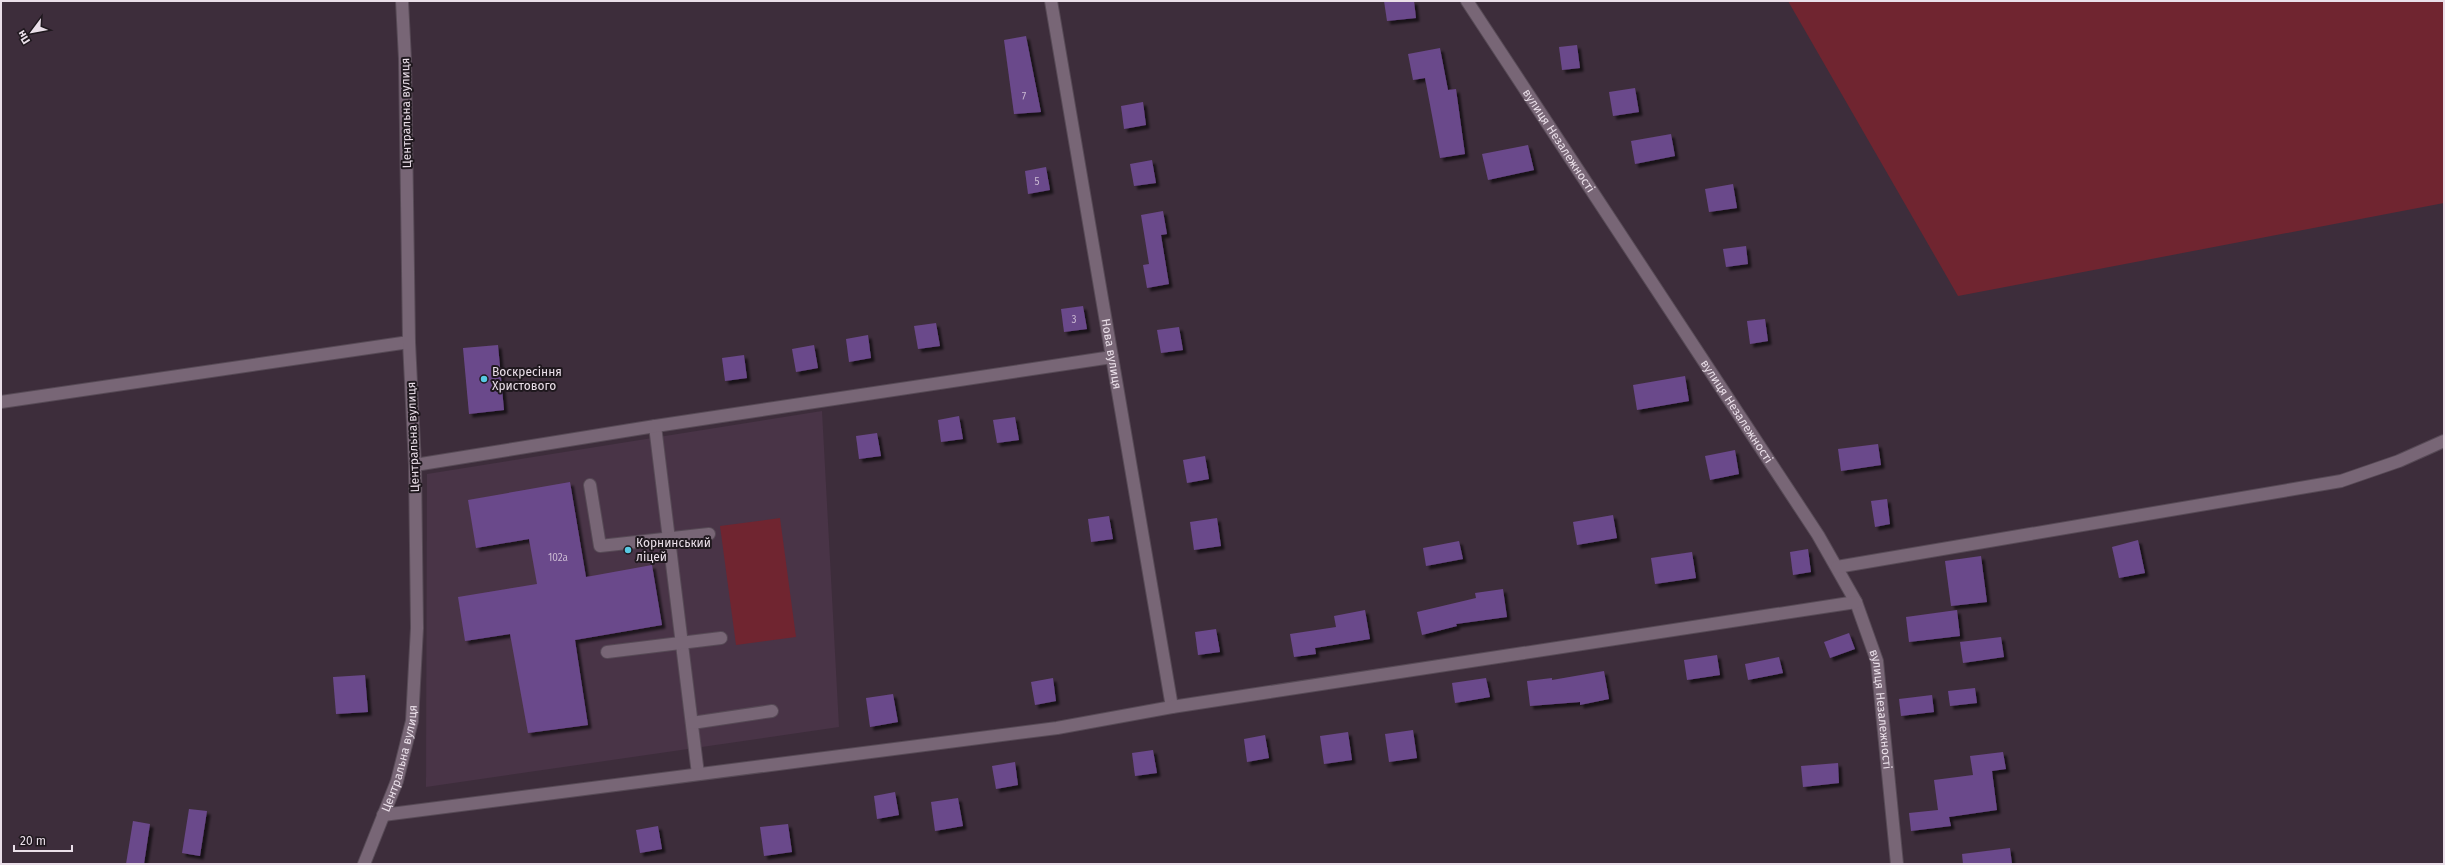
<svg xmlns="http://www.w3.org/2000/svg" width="2445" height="865" font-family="'Fira Sans',sans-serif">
<defs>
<filter id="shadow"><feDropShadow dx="3.5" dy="3.5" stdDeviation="1" flood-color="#0009"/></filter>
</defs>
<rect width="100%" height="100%" fill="#3d2d3b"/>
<polygon fill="#493447" points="822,411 839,727 426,787 427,474"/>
<g fill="#702530">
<polygon points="1788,1 2444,1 2444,203 1958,296"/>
<polygon points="780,518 796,637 736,645 720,526"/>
</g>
<g fill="#6b488b" filter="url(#shadow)">
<polygon points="1384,1 1414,1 1416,18 1387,21"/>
<polygon points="1026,36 1041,112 1014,114 1004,40"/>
<polygon points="1577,45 1580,68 1562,70 1559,47"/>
<polygon points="1440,48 1448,90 1456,89 1465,154 1440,158 1425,78 1413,80 1408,54"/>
<polygon points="1635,88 1639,112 1613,116 1609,92"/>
<polygon points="1143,102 1146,125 1124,129 1121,106"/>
<polygon points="1671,134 1675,156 1635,164 1631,141"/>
<polygon points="1528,145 1534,170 1488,180 1482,154"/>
<polygon points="1152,160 1156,183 1134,186 1130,164"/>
<polygon points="1046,167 1050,190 1028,194 1025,171"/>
<polygon points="1733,184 1737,208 1709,212 1705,189"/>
<polygon points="1163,211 1167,234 1161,235 1169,284 1147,288 1143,265 1149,264 1141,215"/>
<polygon points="1746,246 1748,264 1726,267 1723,249"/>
<polygon points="1083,306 1087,329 1064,332 1061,309"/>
<polygon points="1765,319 1768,341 1750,344 1747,321"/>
<polygon points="936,323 940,346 918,349 914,326"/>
<polygon points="1179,327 1183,350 1161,353 1157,330"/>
<polygon points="868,335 871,358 849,362 846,339"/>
<polygon points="498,345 504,410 469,414 463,348"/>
<polygon points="814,345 818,368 796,372 792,349"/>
<polygon points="744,355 747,378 725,381 722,358"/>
<polygon points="1685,376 1689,401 1637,410 1633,385"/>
<polygon points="959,416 963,439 941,442 938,420"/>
<polygon points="1015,417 1019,440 997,443 993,420"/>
<polygon points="877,433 881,456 859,459 856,436"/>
<polygon points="1878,444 1881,465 1841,471 1838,449"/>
<polygon points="1735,450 1739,474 1710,480 1705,456"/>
<polygon points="1205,456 1209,479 1187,483 1183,460"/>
<polygon points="570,482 586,577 652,565 662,625 575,640 588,725 528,733 510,634 465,641 458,597 537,584 529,539 476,548 468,500"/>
<polygon points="1887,499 1890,524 1875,527 1871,501"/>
<polygon points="1613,515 1617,538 1577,545 1573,522"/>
<polygon points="1109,516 1113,539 1091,542 1088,519"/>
<polygon points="1217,518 1221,546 1194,550 1190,522"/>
<polygon points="2138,540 2145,573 2119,578 2112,547"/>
<polygon points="1459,541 1463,559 1426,566 1423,548"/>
<polygon points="1808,549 1811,572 1793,575 1790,552"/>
<polygon points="1692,552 1696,578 1655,584 1651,558"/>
<polygon points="1981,556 1987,602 1951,606 1945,561"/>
<polygon points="1503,589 1507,617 1456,624 1457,626 1422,635 1417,612 1476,598 1475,593"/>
<polygon points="1365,610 1370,639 1315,648 1316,654 1294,657 1290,634 1336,627 1334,616"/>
<polygon points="1957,610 1960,636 1909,642 1906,617"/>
<polygon points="1216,629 1220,652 1198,655 1195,632"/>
<polygon points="1849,633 1855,649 1830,658 1824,642"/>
<polygon points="2001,637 2004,657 1963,663 1960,642"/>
<polygon points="1717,655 1720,675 1687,680 1684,660"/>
<polygon points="1779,657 1783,673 1748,680 1745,664"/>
<polygon points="1604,671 1609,699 1580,705 1580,702 1530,706 1527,681 1552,678 1552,680"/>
<polygon points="365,675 368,712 336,714 333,677"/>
<polygon points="1053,678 1056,701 1035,705 1031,682"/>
<polygon points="1486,678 1490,697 1455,703 1452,683"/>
<polygon points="1975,688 1977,703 1950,706 1948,691"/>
<polygon points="893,694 898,722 870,727 866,698"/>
<polygon points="1932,695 1934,712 1901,716 1899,699"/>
<polygon points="1413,730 1417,758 1389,762 1385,734"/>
<polygon points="1348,732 1352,760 1324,764 1320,736"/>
<polygon points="1265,735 1269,758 1247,762 1244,739"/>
<polygon points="1153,750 1157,773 1135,776 1132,753"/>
<polygon points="2003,752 2006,769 1992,771 1997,810 1949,817 1951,826 1911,831 1909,813 1938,810 1934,780 1973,775 1970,756"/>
<polygon points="1015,762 1018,785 996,789 992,766"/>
<polygon points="1838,763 1839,783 1803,787 1801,766"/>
<polygon points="895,792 899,815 877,819 874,796"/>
<polygon points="958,798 963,826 935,831 931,802"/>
<polygon points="189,809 207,811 200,856 182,853"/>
<polygon points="133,821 150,824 144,864 126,864"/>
<polygon points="788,824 792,852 764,856 760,827"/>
<polygon points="658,826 662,849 640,853 636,830"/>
<polygon points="2010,848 2012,864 1963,864 1962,854"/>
</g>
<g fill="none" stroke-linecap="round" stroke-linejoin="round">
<g stroke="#574a56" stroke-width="14">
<g id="minor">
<path id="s1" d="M1051,1l121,706"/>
<path id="s2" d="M1467,1l351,534 38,67 21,59 20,203"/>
<polyline points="1,402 409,342"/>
<polyline points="655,426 698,774"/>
<polyline points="415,465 649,427 1112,357"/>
<polyline points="590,485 600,546 709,534"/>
<polyline points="1837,567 2341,481 2399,461 2444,441"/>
<polyline points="607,652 721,638"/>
<polyline points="692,723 772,711"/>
<polyline points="383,815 1057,728 1172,707 1856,602"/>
<path id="s3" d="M364,864l33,-83 15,-60 5,-93 -2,-163 -6,-123 -4,-283 -3,-58"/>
</g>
</g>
<use href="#minor" stroke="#786676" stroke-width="12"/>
</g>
<g fill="#57c9e3" stroke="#1f181e" stroke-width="1.5">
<circle cx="484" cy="379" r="4"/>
<circle cx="628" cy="550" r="4"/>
</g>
<g text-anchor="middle" stroke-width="4" stroke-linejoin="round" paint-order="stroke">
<g font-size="10" fill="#cab9d2">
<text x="1024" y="100">7</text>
<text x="1037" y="185">5</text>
<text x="1074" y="323">3</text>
<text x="558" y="561">102а</text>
</g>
<g font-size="12" fill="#eadfe9" stroke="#1f181e">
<text transform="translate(406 113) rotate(-91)" y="4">Центральна вулиця</text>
<text dy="4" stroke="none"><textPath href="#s2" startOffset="167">вулиця Незалежності</textPath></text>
<text dy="4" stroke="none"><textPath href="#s1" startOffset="358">Нова вулиця</textPath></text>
<text dy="4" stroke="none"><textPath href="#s2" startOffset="491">вулиця Незалежності</textPath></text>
<text transform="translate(413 437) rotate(-92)" y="4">Центральна вулиця</text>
<text dy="4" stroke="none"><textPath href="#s2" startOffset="827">вулиця Незалежності</textPath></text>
<text dy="4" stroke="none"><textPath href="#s3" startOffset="112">Центральна вулиця</textPath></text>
</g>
<g font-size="12" fill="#eadfe9" stroke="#1f181e" text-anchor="start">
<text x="492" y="376">Воскресіння<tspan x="492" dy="14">Христового</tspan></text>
<text x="636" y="547">Корнинський<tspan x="636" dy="14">ліцей</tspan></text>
</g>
</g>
<rect width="2445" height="865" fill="none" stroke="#eadfe9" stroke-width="4"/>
<g transform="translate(32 32) rotate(238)" stroke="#1f181e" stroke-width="3" paint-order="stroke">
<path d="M0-3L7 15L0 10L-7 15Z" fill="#eadfe9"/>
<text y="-6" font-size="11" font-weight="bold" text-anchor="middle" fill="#eadfe9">Пн</text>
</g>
<path d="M14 845v6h58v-6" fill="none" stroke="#eadfe9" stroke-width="2"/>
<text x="20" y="845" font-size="12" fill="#eadfe9" stroke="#1f181e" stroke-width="3" paint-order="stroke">20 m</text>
</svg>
